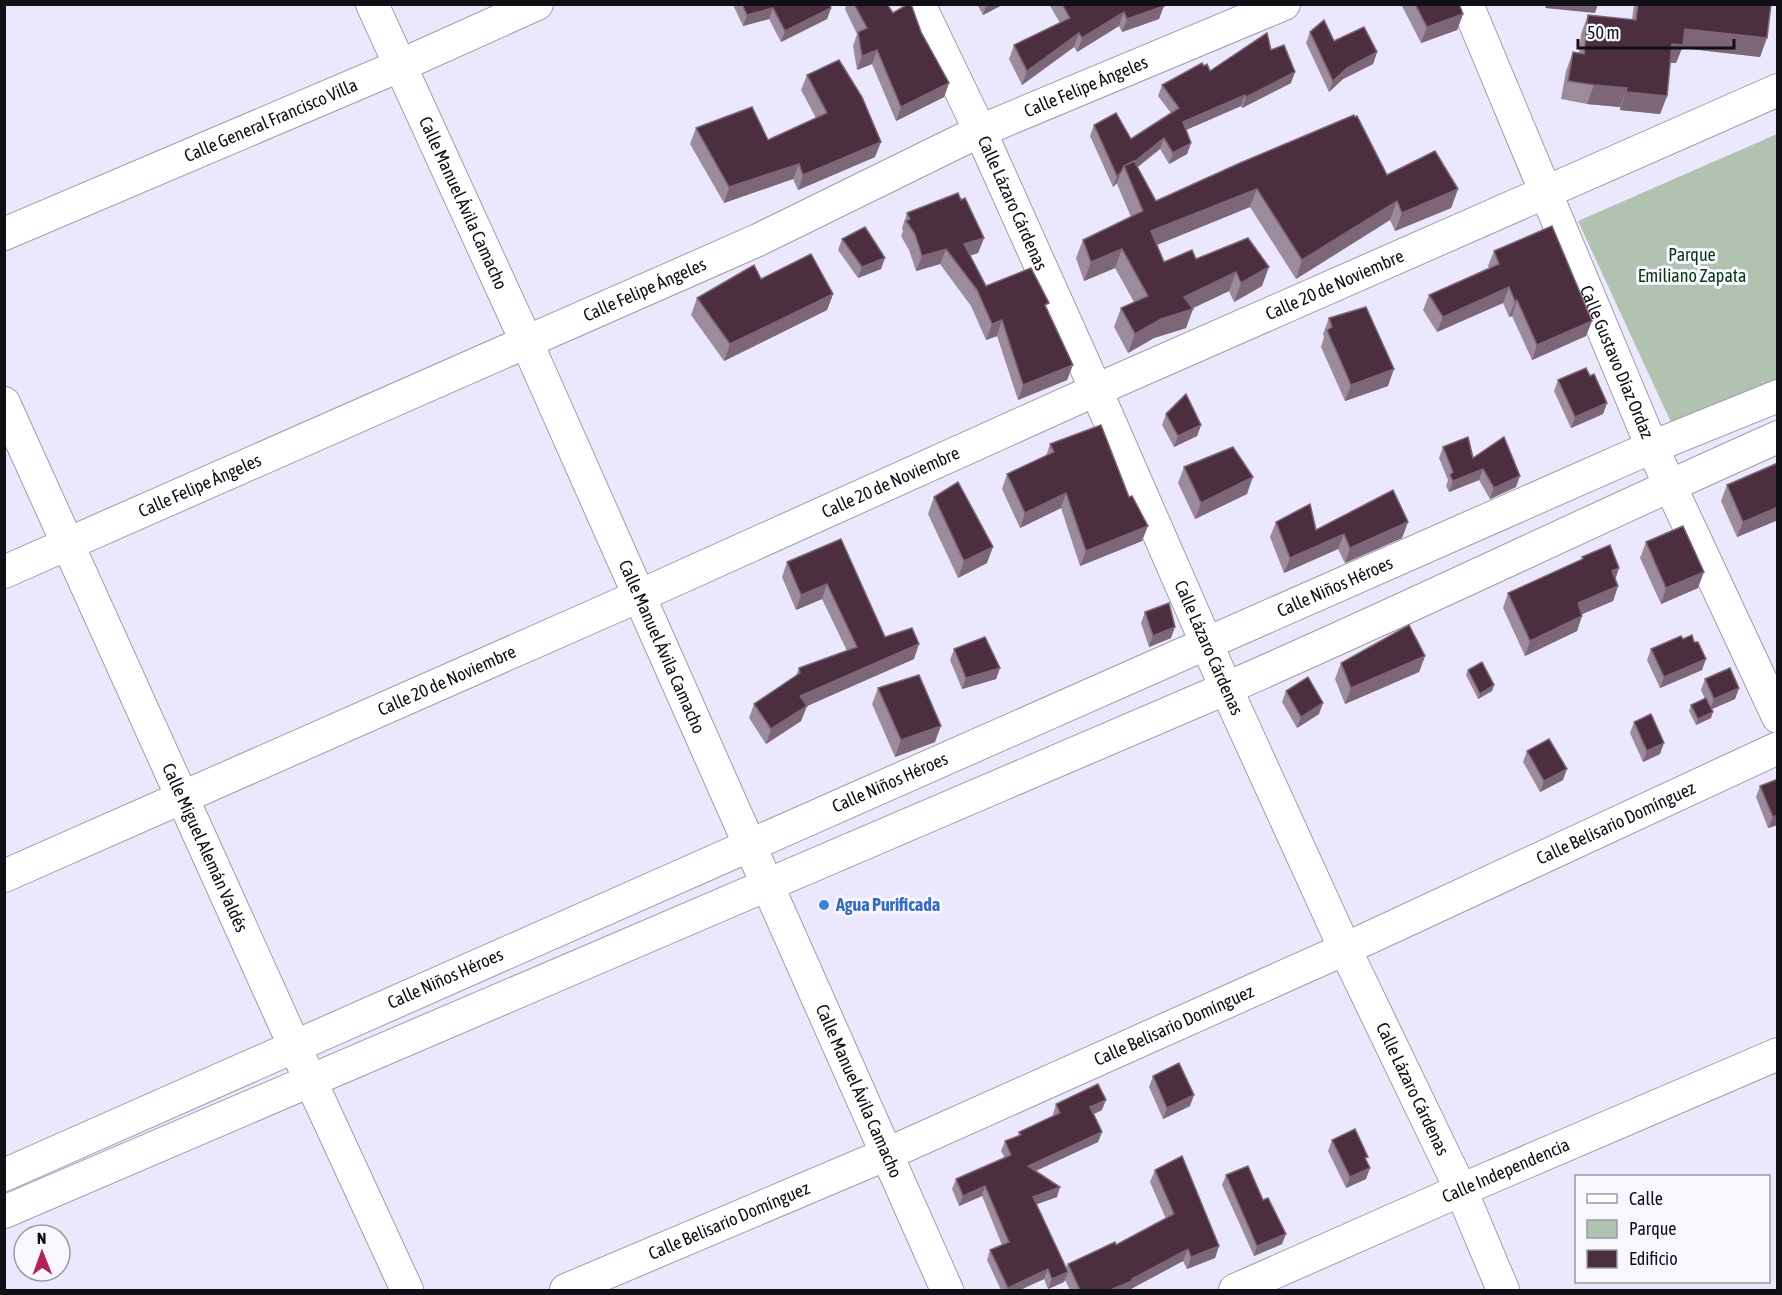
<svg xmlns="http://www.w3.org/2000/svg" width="1782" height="1295" font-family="'Asap Condensed',sans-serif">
<rect width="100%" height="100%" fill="#ebe7fc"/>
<polygon fill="#b0c3b1" points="1777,134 1777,388 1676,433 1578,221"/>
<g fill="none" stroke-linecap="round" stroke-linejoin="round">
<g stroke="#a09caf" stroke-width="34">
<g id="minor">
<path id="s1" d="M372,4l155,339 420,947"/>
<path id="s2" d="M919,4l61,127 116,259 130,298 119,261 116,241 42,100"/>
<path id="s3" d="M1467,4l185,443 126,270"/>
<path id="s4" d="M4,234l395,-168 138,-62"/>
<path id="s5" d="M4,403l290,642 113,245"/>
<path id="s6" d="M4,572l754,-332 222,-109 304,-127"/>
<path id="s7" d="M4,876l635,-280 457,-206 682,-300"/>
<path id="s8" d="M4,1175c549,-246 1099,-485 1648,-728l126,-51"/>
<path d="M4,1212c405,-176 812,-346 1216,-521 187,-81 371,-171 558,-254"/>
<path id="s9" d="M566,1290l321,-136 458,-205 433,-201"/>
<path id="s10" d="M1235,1290l226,-100 317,-136"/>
</g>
</g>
<use href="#minor" stroke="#fff" stroke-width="32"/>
</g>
<g fill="#9c8b9d">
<polygon points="735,4 829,4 831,8 827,19 781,42 769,19 743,26 734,7"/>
<polygon points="846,4 887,4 893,13 921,32 949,83 944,97 896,121 872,64 857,70 853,46 857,34 845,9"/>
<polygon points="977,4 1004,4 983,15"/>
<polygon points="1049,4 1163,4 1159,19 1122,32 1119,26 1077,52 1074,47 1022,85 1009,59 1014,45 1060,23"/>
<polygon points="1401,4 1459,4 1463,14 1457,30 1421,43"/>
<polygon points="1634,4 1771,4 1760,57 1682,48 1676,63 1670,63 1667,96 1660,114 1620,110 1620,107 1587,104 1561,99 1566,71 1573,52 1579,53 1581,34 1588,15 1632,20"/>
<polygon points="1310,32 1334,41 1377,52 1373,64 1343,79 1329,92 1306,43"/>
<polygon points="1271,50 1291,83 1242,108 1241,106 1186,130 1191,143 1187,154 1169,164 1160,149 1137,167 1156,201 1240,163 1387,175 1458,189 1451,208 1395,231 1390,220 1296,279 1250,207 1157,245 1164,262 1196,259 1248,238 1262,286 1234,302 1229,291 1193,308 1186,328 1154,338 1128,353 1114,327 1121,308 1134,302 1115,268 1084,281 1076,258 1083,240 1131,217 1117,184 1117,183 1113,187 1090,136 1094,125 1131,139 1171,113 1158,96 1162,85 1204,66 1210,71"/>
<polygon points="807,75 875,157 798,190 793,179 724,203 690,144 696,128 768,140 816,118 801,90"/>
<polygon points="907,213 984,238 978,253 970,256 986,286 1047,308 1067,380 1018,400 997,336 986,340 971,306 940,264 916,271 909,250 901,236 903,231 902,228"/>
<polygon points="842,239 881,269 858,278 838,250"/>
<polygon points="1494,251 1592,321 1586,336 1532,360 1512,316 1509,317 1503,303 1437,332 1423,310 1429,295 1489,268 1488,266"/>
<polygon points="761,279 833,294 827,310 724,361 691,315 697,298"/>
<polygon points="1329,318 1388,386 1345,401 1321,347 1324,337 1323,334"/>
<polygon points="1590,376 1607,403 1603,414 1571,428 1554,391 1558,380"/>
<polygon points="1166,414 1201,425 1197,436 1174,447 1162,425"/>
<polygon points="1050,444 1129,497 1142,541 1080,566 1061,508 1020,528 1002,489 1007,474 1046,456"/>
<polygon points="1443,447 1473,458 1516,487 1490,499 1479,480 1449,492 1446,486 1448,480 1439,458"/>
<polygon points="1778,463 1778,520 1737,537 1721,501 1727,485"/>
<polygon points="1184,467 1247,494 1195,519 1178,483"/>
<polygon points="934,497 987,563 958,578 928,514"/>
<polygon points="1276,522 1316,530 1408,522 1402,538 1345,563 1338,549 1284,573 1270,537"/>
<polygon points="841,539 885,637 914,659 807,706 801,721 766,744 749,718 754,704 796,676 799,668 847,651 822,599 796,610 782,577 787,562"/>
<polygon points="1646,542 1698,588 1661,604 1640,558"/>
<polygon points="1582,557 1619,568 1615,579 1618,586 1613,601 1582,614 1577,631 1525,656 1503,608 1508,593 1581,560"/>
<polygon points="1145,612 1171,638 1149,647 1141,623"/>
<polygon points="954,649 1000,668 996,679 962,689 950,660"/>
<polygon points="1651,649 1702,670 1660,688 1647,660"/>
<polygon points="1425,656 1419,672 1345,704 1335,679 1341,663"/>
<polygon points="1468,670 1494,685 1492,691 1478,699 1466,675"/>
<polygon points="1705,679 1739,688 1735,699 1711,709 1711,718 1696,725 1689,711 1691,705 1705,699 1701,690"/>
<polygon points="878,688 935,742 895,757 872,704"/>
<polygon points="1286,691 1319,714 1297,728 1282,702"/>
<polygon points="1634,722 1660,754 1643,762 1630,733"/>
<polygon points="1527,751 1563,780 1540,792 1523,762"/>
<polygon points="1760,786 1778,825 1768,828 1756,797"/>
<polygon points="1153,1076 1190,1106 1163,1119 1149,1087"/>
<polygon points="1056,1104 1102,1110 1094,1114 1102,1132 1098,1142 1036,1171 1057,1197 1036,1204 1066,1268 1068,1264 1116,1245 1166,1219 1150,1182 1155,1170 1219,1246 1215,1258 1187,1269 1183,1261 1129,1290 1070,1290 1065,1280 1064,1282 1048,1289 1044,1279 1020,1290 1001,1290 987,1260 990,1250 1002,1245 982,1196 959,1206 952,1189 956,1179 1005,1158 1001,1151 1005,1141 1018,1136 1019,1132 1053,1116 1053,1114"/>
<polygon points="1332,1140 1366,1162 1366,1179 1346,1188 1328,1151"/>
<polygon points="1226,1175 1263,1200 1282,1244 1254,1256 1222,1185"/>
</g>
<g fill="#7c6677">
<polygon points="987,4 1004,4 983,15"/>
<polygon points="1547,4 1598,4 1595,13 1545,8"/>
<polygon points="1164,6 1159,19 1122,32 1127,19"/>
<polygon points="773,8 769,19 743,26 747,15"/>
<polygon points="831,8 827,19 781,42 785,31"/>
<polygon points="1124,12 1119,26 1077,52 1082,38"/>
<polygon points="1463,14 1457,30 1421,43 1427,27"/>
<polygon points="1685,29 1767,38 1760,57 1682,48 1676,63 1665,62 1672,44"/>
<polygon points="1079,33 1074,47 1022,85 1027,71"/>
<polygon points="877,50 872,64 857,70 862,56"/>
<polygon points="1377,52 1373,64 1343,79 1329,92 1333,81 1347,68"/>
<polygon points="1295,72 1291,83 1242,108 1246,97"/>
<polygon points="949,83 944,97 896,121 901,107"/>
<polygon points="1594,85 1627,88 1620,107 1587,104"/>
<polygon points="1626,92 1667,96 1660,114 1620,110"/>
<polygon points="1245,95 1241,106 1179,133 1183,122"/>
<polygon points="1164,138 1160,149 1128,175 1125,169"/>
<polygon points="881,142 875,157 798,190 803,175"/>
<polygon points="1191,143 1187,154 1169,164 1173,153"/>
<polygon points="799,164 793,179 724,203 729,187"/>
<polygon points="1121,172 1117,183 1113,187 1117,176"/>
<polygon points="1257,189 1250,207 1144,250 1151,231"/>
<polygon points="1458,189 1451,208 1395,231 1402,213"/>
<polygon points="1397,201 1390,220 1296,279 1302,260"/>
<polygon points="984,238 978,253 958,259 964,244"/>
<polygon points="946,249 940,264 916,271 922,256"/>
<polygon points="1122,249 1115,268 1084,281 1091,262"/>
<polygon points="885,258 881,269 858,278 862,267"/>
<polygon points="1269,267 1262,286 1234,302 1241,283"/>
<polygon points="1236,272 1229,291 1189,310 1193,309 1186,328 1154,338 1128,353 1135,334 1184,297"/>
<polygon points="1509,287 1503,303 1437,332 1443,317"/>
<polygon points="833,294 827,310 724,361 730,344"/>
<polygon points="1517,300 1512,316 1509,317 1515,301"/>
<polygon points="1002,320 997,336 986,340 992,324"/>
<polygon points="1592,321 1586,336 1532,360 1537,345"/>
<polygon points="1073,365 1067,380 1018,400 1023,385"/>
<polygon points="1394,369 1388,386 1345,401 1351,385"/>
<polygon points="1607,403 1603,414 1571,428 1575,417"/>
<polygon points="1201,425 1197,436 1174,447 1178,436"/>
<polygon points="1483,469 1479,480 1449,492 1453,481"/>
<polygon points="1520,476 1516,487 1490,499 1494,488"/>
<polygon points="1253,477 1247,494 1195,519 1201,503"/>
<polygon points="1066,493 1061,508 1020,528 1025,513"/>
<polygon points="1778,507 1778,520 1737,537 1743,522"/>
<polygon points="1408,522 1402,538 1345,563 1350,548"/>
<polygon points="1148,526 1142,541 1080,566 1086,551"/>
<polygon points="1344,534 1338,549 1284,573 1290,558"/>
<polygon points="993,547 987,563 958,578 964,561"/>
<polygon points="1619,568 1614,583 1612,571"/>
<polygon points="1704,572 1698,588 1661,604 1666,588"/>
<polygon points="827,584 822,599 796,610 801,595"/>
<polygon points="1618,586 1613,601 1573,618 1578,603"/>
<polygon points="1582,616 1577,631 1525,656 1530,641"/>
<polygon points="1175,627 1171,638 1149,647 1153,636"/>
<polygon points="919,644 914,659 807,706 801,721 766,744 771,729 800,696"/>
<polygon points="1425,656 1419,672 1345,704 1351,688"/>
<polygon points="1706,659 1702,670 1660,688 1664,677"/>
<polygon points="1000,668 996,679 962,689 966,678"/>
<polygon points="1494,685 1492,691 1478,699 1480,694"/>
<polygon points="1739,688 1735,699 1710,710 1714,699"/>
<polygon points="1323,703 1319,714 1297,728 1301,717"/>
<polygon points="1713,712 1711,718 1696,725 1698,719"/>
<polygon points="941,726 935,742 895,757 901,740"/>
<polygon points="1664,743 1660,754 1643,762 1647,751"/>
<polygon points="1567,769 1563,780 1540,792 1544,781"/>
<polygon points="1778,815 1778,825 1768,828 1773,817"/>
<polygon points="1194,1095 1190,1106 1163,1119 1167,1108"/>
<polygon points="1106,1100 1102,1110 1087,1117 1090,1107"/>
<polygon points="1102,1132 1098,1142 1024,1176 1028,1166"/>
<polygon points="1370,1168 1366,1179 1346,1188 1350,1177"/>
<polygon points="985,1186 982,1196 959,1206 963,1196"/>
<polygon points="1060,1187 1057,1197 1029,1207 1033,1197"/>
<polygon points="1286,1234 1282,1244 1254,1256 1257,1246"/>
<polygon points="1219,1246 1215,1258 1187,1269 1191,1257"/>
<polygon points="1188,1249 1183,1261 1129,1290 1110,1290"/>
<polygon points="1048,1269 1044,1279 1020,1290 1007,1290 1008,1288"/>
<polygon points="1068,1272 1064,1282 1048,1289 1052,1279"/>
</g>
<g fill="#4c2f3e" stroke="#7c6677" stroke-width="1.5">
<polygon points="742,4 829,4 831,8 785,31 773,8 747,15"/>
<polygon points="854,4 887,4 893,13 908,4 911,4 921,32 949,83 901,107 877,50 862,56 858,32 867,28"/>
<polygon points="1062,4 1163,4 1164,6 1127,19 1124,12 1082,38 1079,33 1027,71 1014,45 1070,18"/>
<polygon points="1415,4 1459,4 1463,14 1427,27"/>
<polygon points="1638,4 1771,4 1767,38 1685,29 1683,45 1672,44 1667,96 1626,92 1627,88 1594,85 1568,81 1573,52 1584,54 1588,15 1636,20"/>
<polygon points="1324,20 1334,41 1364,27 1377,52 1347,68 1333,81 1310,32"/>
<polygon points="1267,33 1271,50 1284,45 1295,72 1246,97 1245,95 1183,122 1191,143 1173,153 1164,138 1134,162 1134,161 1124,166 1121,172 1117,176 1094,125 1116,113 1131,139 1179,108 1162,85 1202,63 1204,66 1207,64 1210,71"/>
<polygon points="839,60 862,97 881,142 803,175 799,164 729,187 696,128 752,107 768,140 827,113 807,75"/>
<polygon points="1354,115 1355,117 1357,116 1387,175 1435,151 1458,189 1402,213 1397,201 1302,260 1257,189 1151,231 1164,262 1192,250 1196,259 1248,238 1269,267 1241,283 1236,272 1184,297 1193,309 1161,319 1135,334 1121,308 1148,296 1122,249 1091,262 1083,240 1143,211 1124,166 1134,161 1156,201 1240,163"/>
<polygon points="958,193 961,200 965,198 984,238 964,244 986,286 1031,268 1049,303 1045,305 1073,365 1023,385 1002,320 992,324 977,290 946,249 922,256 915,234 906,221 910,219 907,213"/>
<polygon points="1552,226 1592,321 1537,345 1517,300 1515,301 1509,287 1443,317 1429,295 1499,264 1494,251"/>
<polygon points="865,227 885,258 862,267 842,239"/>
<polygon points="811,254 833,294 730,344 697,298 754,265 761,279"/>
<polygon points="1366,307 1394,369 1351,385 1327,330 1332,327 1329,318"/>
<polygon points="1586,368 1590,376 1594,374 1607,403 1575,417 1558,380"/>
<polygon points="1186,394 1201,425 1178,436 1166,414"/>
<polygon points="1101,425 1129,497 1132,496 1148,526 1086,551 1066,493 1025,513 1007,474 1054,452 1050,444"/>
<polygon points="1468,437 1473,458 1504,437 1520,476 1494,488 1483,469 1453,481 1450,475 1453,472 1443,447"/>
<polygon points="1233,447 1253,477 1201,503 1184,467"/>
<polygon points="1778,463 1778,507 1743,522 1727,485"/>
<polygon points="958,482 993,547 964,561 934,497"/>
<polygon points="1393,490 1408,522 1350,548 1344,534 1290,558 1276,522 1310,504 1316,530"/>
<polygon points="1683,526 1704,572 1666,588 1646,542"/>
<polygon points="841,539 885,637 912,628 919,644 800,696 807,706 771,729 754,704 800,673 799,668 857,647 827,584 801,595 787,562"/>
<polygon points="1610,545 1619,568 1612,571 1618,586 1578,603 1582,616 1530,641 1508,593 1583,559 1582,557"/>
<polygon points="1169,603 1175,627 1153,636 1145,612"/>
<polygon points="1409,625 1425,656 1351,688 1341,663"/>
<polygon points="1692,635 1694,642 1698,642 1706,659 1664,677 1651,649 1681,636 1683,639"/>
<polygon points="985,637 1000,668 966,678 954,649"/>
<polygon points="1482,662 1494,685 1480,694 1468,670"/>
<polygon points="1730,668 1739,688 1714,699 1705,679"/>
<polygon points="919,675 941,726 901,740 878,688"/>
<polygon points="1308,677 1323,703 1301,717 1286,691"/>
<polygon points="1706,698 1713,712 1698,719 1691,705"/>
<polygon points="1651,714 1664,743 1647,751 1634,722"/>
<polygon points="1549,739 1567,769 1544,781 1527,751"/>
<polygon points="1778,779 1778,815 1773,817 1760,786"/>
<polygon points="1179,1063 1194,1095 1167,1108 1153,1076"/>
<polygon points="1098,1084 1106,1100 1090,1107 1102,1132 1028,1166 1060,1187 1033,1197 1068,1272 1052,1279 1048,1269 1008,1288 990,1250 1009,1242 985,1186 963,1196 956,1179 1011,1155 1005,1141 1021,1135 1019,1132 1060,1113 1056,1104"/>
<polygon points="1355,1129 1368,1157 1365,1158 1370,1168 1350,1177 1332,1140"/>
<polygon points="1182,1156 1219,1246 1191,1257 1188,1249 1132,1279 1132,1281 1110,1290 1080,1290 1068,1264 1115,1242 1116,1245 1174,1214 1155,1170"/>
<polygon points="1248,1166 1263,1200 1268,1198 1286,1234 1257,1246 1226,1175"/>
</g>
<circle fill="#3f7fe0" stroke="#f8f6fe" stroke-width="2" cx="824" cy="905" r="6"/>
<g text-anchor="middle" stroke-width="6" stroke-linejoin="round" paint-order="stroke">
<g font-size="18" fill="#110f16" stroke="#f8f6fe">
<text dy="6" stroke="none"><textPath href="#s6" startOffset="1186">Calle Felipe Ángeles</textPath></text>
<text dy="6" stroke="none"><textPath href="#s4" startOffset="290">Calle General Francisco Villa</textPath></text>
<text dy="6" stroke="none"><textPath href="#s1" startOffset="219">Calle Manuel Ávila Camacho</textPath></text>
<text dy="6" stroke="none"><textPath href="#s2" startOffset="220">Calle Lázaro Cárdenas</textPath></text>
<text dy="6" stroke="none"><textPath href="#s7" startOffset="1456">Calle 20 de Noviembre</textPath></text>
<text dy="6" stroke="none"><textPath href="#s6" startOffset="700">Calle Felipe Ángeles</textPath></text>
<text dy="6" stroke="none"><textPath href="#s3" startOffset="388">Calle Gustavo Díaz Ordaz</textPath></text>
<text dy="6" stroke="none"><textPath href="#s7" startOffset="970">Calle 20 de Noviembre</textPath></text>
<text dy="6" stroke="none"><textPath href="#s6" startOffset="214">Calle Felipe Ángeles</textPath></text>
<text dy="6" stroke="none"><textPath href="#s8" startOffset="1455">Calle Niños Héroes</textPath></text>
<text dy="6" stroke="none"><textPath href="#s1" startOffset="705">Calle Manuel Ávila Camacho</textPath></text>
<text dy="6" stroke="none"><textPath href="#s2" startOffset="706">Calle Lázaro Cárdenas</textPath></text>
<text dy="6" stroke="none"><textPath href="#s7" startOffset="484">Calle 20 de Noviembre</textPath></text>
<text dy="6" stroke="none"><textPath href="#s8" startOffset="969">Calle Niños Héroes</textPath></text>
<text dy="6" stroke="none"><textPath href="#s9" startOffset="1149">Calle Belisario Domínguez</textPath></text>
<text dy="6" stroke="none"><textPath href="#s5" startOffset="488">Calle Miguel Alemán Valdés</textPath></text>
<text dy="6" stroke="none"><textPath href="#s8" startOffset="483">Calle Niños Héroes</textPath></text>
<text dy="6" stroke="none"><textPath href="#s9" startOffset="663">Calle Belisario Domínguez</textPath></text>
<text dy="6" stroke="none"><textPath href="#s2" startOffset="1192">Calle Lázaro Cárdenas</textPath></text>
<text dy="6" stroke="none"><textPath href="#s1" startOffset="1191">Calle Manuel Ávila Camacho</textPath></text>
<text dy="6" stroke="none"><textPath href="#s10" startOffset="296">Calle Independencia</textPath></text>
<text dy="6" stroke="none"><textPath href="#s9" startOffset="177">Calle Belisario Domínguez</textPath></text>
</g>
<g font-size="18" fill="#083714" stroke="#f8f6fe">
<text x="1692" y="261">Parque<tspan x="1692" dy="21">Emiliano Zapata</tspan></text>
</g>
<g font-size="18" font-weight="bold" fill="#366cbe" stroke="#f8f6fe" text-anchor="start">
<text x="836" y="911">Agua Purificada</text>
</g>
</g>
<rect width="1782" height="1295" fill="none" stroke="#110f16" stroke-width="12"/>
<rect x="1575" y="1175" width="195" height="108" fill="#f8f6fe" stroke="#9c9aa1" stroke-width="1.5"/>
<rect x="1587" y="1194" width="30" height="9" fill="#ffffff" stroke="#9c9aa1" stroke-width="1.5"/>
<text x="1629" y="1205" font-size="18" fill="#110f16">Calle</text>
<rect x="1587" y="1220" width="30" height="18" fill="#b0c3b1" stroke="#9c9aa1" stroke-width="1.5"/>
<text x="1629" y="1235" font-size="18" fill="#110f16">Parque</text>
<rect x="1587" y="1250" width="30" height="18" fill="#4c2f3e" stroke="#9c9aa1" stroke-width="1.5"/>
<text x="1629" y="1265" font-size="18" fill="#110f16">Edificio</text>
<g transform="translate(42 1253) rotate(359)"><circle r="28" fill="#f8f6fe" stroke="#9c9aa1" stroke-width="1.5"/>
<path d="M0-4.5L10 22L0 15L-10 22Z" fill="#b22254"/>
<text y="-9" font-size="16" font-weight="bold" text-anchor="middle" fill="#110f16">N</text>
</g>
<path d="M1578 39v9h156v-9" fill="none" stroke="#110f16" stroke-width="3"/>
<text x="1587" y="39" font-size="18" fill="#110f16" stroke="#f8f6fe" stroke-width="4.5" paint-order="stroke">50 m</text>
</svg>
